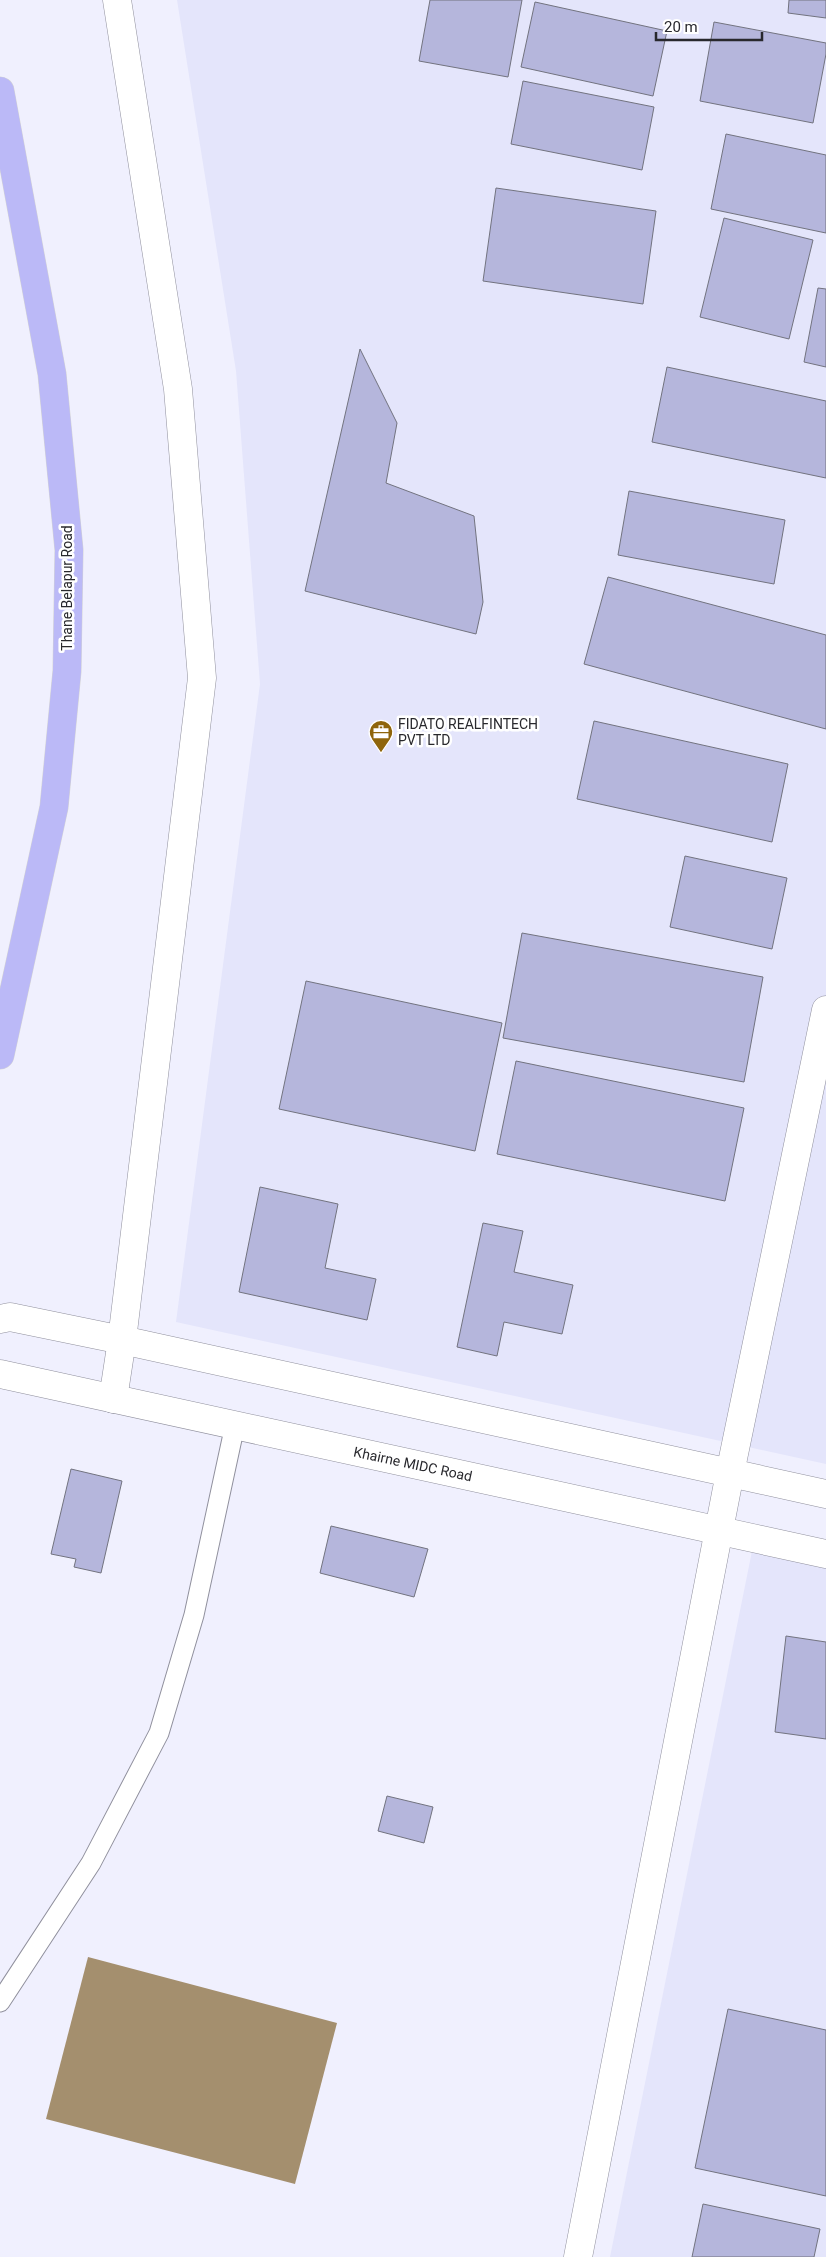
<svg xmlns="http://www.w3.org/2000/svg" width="826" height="2257" font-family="Roboto,sans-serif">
<rect width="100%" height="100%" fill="#f0f0fe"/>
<g fill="#e4e5fb">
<polygon points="177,0 826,0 826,1464 176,1322 260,684 236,371"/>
<polygon points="752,1551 826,1568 826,2257 610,2257"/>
</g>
<polygon fill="#a48f6e" points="88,1957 337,2023 295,2184 46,2119"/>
<g fill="#b5b6dc" stroke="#72737f">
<polygon points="430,0 522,0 508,77 419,61"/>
<polygon points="789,0 826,0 826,18 788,13"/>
<polygon points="535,2 667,31 653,96 521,67"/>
<polygon points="714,22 826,43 826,54 813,123 700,101"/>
<polygon points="523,81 654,107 642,170 511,144"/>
<polygon points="726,134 826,155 826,233 711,209"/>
<polygon points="496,188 656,211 643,304 483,281"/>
<polygon points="724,218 813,240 789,339 700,317"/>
<polygon points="818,288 826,289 826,367 804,362"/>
<polygon points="360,349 397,423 386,483 474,516 483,602 476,634 305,591"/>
<polygon points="667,367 826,401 826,478 652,442"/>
<polygon points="629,491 785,520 774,584 618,555"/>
<polygon points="608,577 826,635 826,729 584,664"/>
<polygon points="594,721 788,764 772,842 577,799"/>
<polygon points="685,856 787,878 772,949 670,927"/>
<polygon points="522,933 763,977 744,1082 503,1038"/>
<polygon points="306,981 502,1023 475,1151 279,1109"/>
<polygon points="516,1061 744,1108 725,1201 497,1154"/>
<polygon points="260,1187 338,1204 325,1268 376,1279 367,1320 239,1292"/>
<polygon points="483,1223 523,1231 514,1272 573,1285 562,1334 504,1322 497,1356 457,1347"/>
<polygon points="71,1469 122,1481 101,1573 74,1567 76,1559 51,1554"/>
<polygon points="331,1526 428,1549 414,1597 320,1573"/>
<polygon points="786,1636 826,1642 826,1739 775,1732"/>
<polygon points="387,1796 433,1807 424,1843 378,1831"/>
<polygon points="728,2009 826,2030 826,2196 695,2168"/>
<polygon points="703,2204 820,2229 814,2257 692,2257"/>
</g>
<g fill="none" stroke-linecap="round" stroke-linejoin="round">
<g stroke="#90909d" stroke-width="21">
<polyline id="service" points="0,2002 91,1863 159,1733 194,1615 235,1425"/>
</g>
<g stroke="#90909d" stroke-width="29">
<polyline id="minor" points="578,2257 730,1473 826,1010"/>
</g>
<g stroke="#90909d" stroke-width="29">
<polyline id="tertiary" points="113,1399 122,1340 202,678 178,389 117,0"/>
</g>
<g stroke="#90909d" stroke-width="29">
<g id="secondary">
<polyline points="0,1319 10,1317 122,1340 826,1494"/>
<polyline points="0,1374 826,1554"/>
</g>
</g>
<g stroke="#d4d4d5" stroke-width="29">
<polyline id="primary" points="0,91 52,374 69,550 67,671 54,807 0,1055"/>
</g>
<use href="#service" stroke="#fff" stroke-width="19"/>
<use href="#minor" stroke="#fff" stroke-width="28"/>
<use href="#tertiary" stroke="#fff" stroke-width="28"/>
<use href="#secondary" stroke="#fff" stroke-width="28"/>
<use href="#primary" stroke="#bbb9f7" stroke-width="28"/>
</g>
<defs>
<g id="office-pin" transform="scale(1.25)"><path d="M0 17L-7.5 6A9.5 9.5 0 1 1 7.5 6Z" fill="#8f650b" stroke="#fff"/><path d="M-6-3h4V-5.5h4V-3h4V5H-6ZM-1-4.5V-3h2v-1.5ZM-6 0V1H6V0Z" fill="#fff"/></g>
</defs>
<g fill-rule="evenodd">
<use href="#office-pin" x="381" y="732"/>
</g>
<g text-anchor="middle" stroke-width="5" stroke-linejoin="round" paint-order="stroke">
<g font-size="14" fill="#28282d" stroke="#fff">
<text transform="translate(67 588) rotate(-90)" y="5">Thane Belapur Road</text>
<text transform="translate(413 1464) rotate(12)" y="5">Khairne MIDC Road</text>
</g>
<g font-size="14" fill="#28282d" stroke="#fff" text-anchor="start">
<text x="398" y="729">FIDATO REALFINTECH<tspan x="398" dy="16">PVT LTD</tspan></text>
</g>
</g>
<path d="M656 32v8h106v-8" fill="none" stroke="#28282d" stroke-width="2.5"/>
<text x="664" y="32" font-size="15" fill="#28282d" stroke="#ffffff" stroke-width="4" paint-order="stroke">20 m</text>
</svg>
